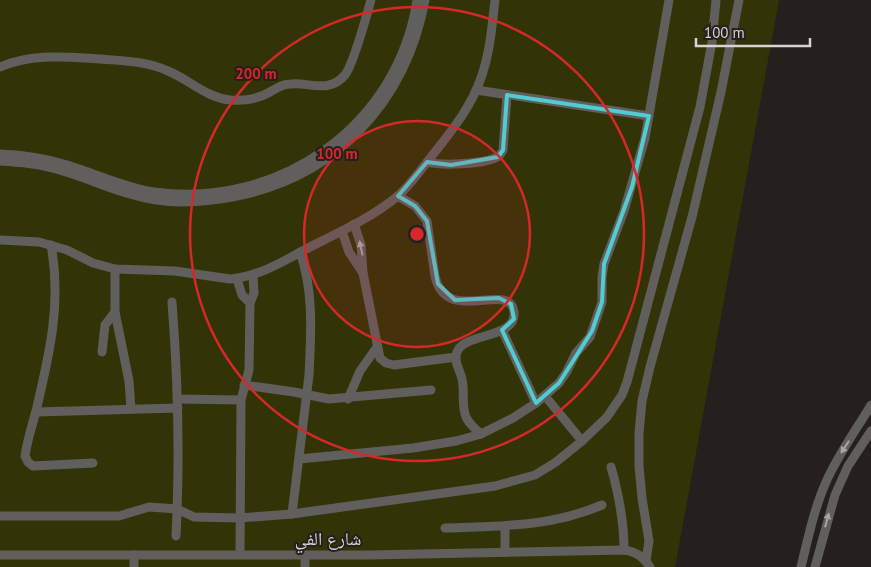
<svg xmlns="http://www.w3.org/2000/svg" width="871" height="567" font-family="'PT Sans','Noto Naskh Arabic',sans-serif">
<rect width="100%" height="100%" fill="#25201d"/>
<polygon fill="#323407" points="0,0 779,0 675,567 0,567"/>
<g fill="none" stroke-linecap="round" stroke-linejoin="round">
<g stroke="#615e5e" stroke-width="9">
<path d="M0,67c33,-14 66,-10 101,-8 23,2 46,2 67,12 22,9 37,26 62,29 13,1 28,-1 40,-8 7,-4 12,-8 21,-8 18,-2 38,10 54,-9 9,-12 21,-58 26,-75"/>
<polyline points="476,90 649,116"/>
<path d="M0,154c23,1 45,4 67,11 30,9 56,22 87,27 125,17 244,-66 263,-192"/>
<path d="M0,161c18,1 35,2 52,7 36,9 68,27 105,32 25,4 50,1 75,-3 104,-19 174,-95 193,-197"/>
<path d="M427,162c15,4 54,2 68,-4 4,-1 6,-4 8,-8l4,-55"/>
<path d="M398,196l17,10 12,15 8,55c11,51 75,3 79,36 3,26 -46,21 -56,38 -6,9 2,20 4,29 3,12 -1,26 4,38 3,7 9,12 15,17"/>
<polyline points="354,224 361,245 363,273 380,358 386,363 394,365 456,357"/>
<polyline points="342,231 349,252 363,273"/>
<path d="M0,240l39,2 28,8 26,13 22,6 60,2 55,8c28,-2 56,-19 80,-32 30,-15 63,-30 89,-52 11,-10 20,-23 29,-34 20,-26 42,-51 53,-83 9,-25 11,-52 14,-78"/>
<path d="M51,245c11,58 -2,111 -15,166 -4,15 -9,30 -11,45l3,6 5,4 60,-3"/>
<polyline points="115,269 115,312 129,381 131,409"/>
<polyline points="237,279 242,295 250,303"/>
<path d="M172,302c6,78 8,156 4,234"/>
<polyline points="502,330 536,403"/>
<polyline points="102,352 105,325 115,312"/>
<polyline points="244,385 294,392 329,399 431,390"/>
<polyline points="545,396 582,441"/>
<polyline points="178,399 241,400"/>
<polyline points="348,399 360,371 377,347"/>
<polyline points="36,412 178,408"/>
<polyline points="299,459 413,448 456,441 481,434 513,418 536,403 559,383 566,373 576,353 590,337 602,302 602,277 604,264 624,211 645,138 669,0"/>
<path d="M611,467c8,28 13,54 13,83"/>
<path d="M292,514l17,-139c2,-41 5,-84 -9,-123"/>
<polyline points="0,516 119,516 149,507 177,509 194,517 239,518 292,514 495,486 535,475 556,462 582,441 607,417 622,395 627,382 700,107 712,42 716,0"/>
<path d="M445,528c56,-2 105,-1 157,-23"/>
<polyline points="505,552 505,526"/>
<path d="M0,555h370l254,-5c12,2 19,6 26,17"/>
<polyline points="134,555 134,567"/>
<polyline points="240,555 241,400 249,370 250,303 254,293 253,275"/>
<polyline points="646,560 649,541 642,498 639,466 639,433 642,401 650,367 692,217 721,92 739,0"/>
<polyline points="305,567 305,555"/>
<path d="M801,567c7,-28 13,-58 25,-85 12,-27 30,-52 45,-77"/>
<polyline points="815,567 835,495 848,466 871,431"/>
</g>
</g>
<defs><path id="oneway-solid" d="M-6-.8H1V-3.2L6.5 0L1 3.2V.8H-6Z" transform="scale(1.25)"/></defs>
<g fill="#a8a5a4">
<use href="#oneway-solid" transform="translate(361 248) rotate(-102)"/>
<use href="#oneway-solid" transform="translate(845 447) rotate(123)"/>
<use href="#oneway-solid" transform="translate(827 520) rotate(-75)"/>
</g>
<path fill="none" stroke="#51ccd1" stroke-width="4" stroke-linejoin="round" d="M507,95l142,21 -17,71 -28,77 -2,38 -10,29 -33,52 -23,20 -34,-73 12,-11 -3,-15 -12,-6 -44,2 -17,-16 -11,-63 -12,-15 -17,-10 29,-34 24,3 47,-8 5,-7z"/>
<circle cx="417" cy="234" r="113" fill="#d62828" fill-opacity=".12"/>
<g fill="none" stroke="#d62828" stroke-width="2.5">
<circle cx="417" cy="234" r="113"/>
<circle cx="417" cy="234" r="227"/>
</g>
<g text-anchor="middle" stroke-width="4" stroke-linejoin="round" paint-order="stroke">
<g font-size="18" fill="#d7d4d2" stroke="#25201d">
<text x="328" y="545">شارع الفي</text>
</g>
</g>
<circle cx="417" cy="234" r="8" fill="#d62828" stroke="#25201d" stroke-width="2.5"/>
<g font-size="15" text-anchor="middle" font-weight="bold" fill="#d62828" stroke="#25201d" stroke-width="4" stroke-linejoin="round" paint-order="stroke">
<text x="256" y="79">200 m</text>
<text x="337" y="159">100 m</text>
</g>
<path d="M696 38v8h114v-8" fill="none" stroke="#d7d4d2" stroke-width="2.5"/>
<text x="704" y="38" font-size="15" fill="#d7d4d2" stroke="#25201d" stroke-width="4" paint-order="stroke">100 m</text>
</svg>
